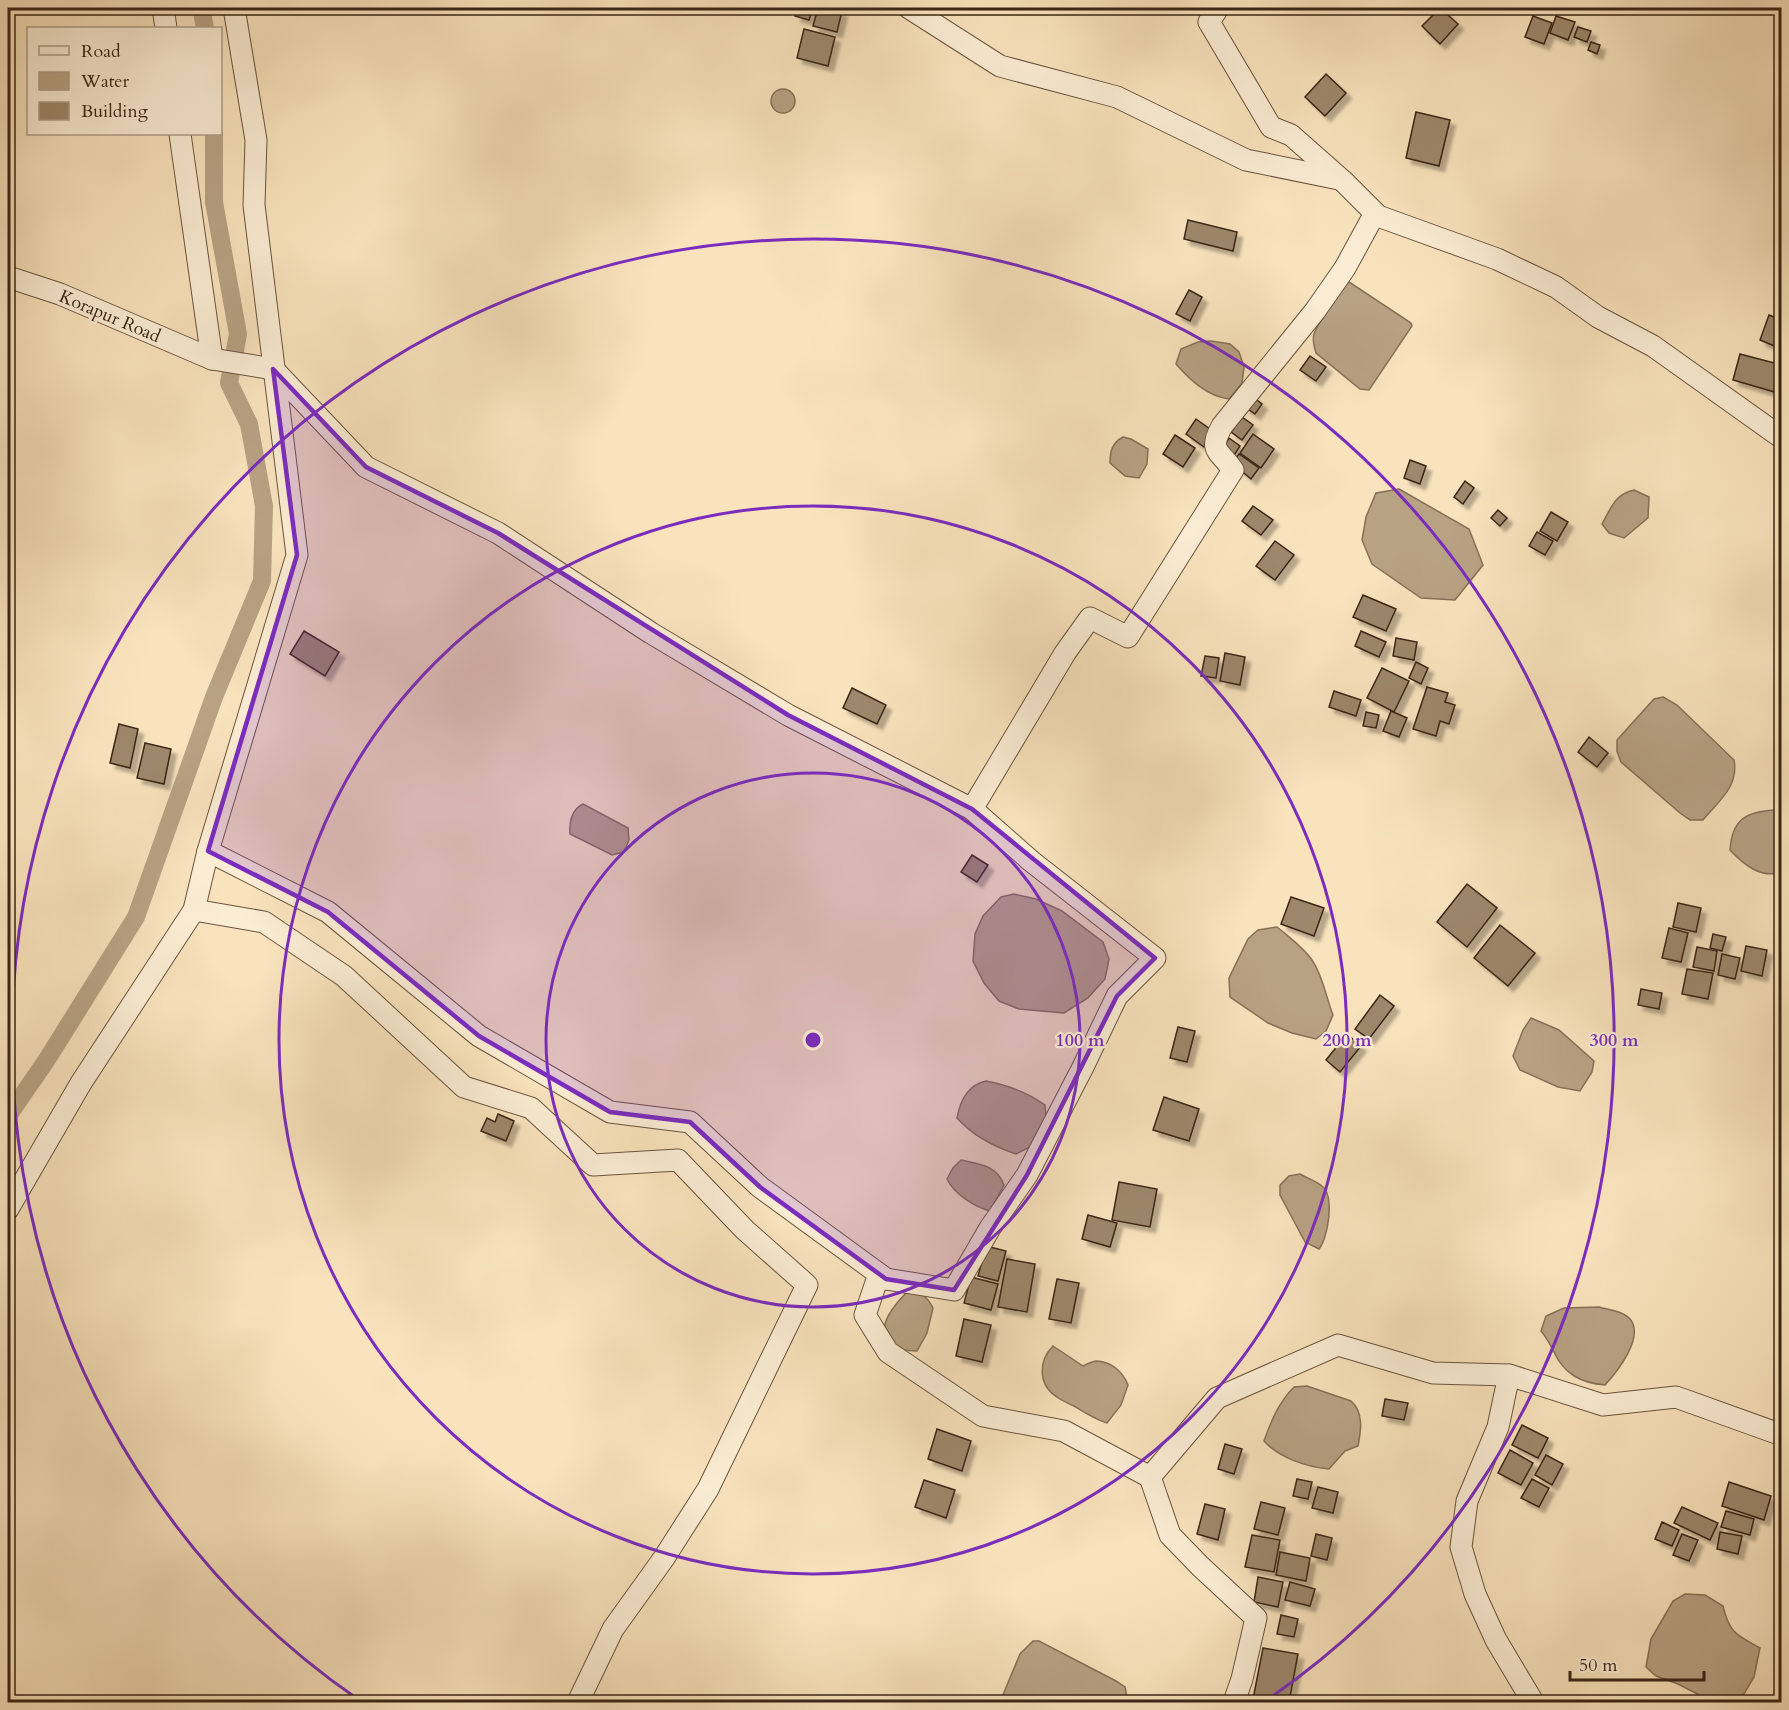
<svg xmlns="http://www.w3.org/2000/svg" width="1789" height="1710" font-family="Cardo,serif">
<defs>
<filter id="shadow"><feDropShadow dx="5.5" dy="5.5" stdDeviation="1.5" flood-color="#0004"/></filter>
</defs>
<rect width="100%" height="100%" fill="#f9e3bd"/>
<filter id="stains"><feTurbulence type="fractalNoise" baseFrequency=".00333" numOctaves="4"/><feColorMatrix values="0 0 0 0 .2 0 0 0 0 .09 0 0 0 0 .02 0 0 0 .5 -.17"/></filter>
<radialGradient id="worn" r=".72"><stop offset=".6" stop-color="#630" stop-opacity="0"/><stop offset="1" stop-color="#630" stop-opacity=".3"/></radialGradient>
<g fill="#b8a284" stroke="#867058" stroke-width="1.5">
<circle cx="783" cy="101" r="12"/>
<path d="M1349,282l62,41 1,3 -43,64 -9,-1 -44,-36c-2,-6 -4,-13 -2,-19 3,-9 28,-48 35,-52z"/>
<path d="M1211,341l19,3 9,8 5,15 -2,16 -13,16c-22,-3 -39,-19 -53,-35l5,-15 17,-7z"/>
<path d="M1123,437l8,2 17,10 -1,15 -8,14 -14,-2 -15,-13c0,-12 2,-20 13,-26z"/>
<polygon points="1399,489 1469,529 1483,565 1455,600 1421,598 1372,564 1362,540 1366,517 1376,493"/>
<path d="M1634,490l15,7 -1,21 -24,20 -15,-5 -7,-9c9,-16 13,-30 32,-34z"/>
<path d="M1663,697l14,8 57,55c5,26 -15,41 -31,60h-13l-10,-7 -59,-51 -4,-11v-11l37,-41z"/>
<path d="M583,804l45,24 1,12 -5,12 -12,3 -42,-21c-1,-12 2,-25 13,-30z"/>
<path d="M1774,810l7,2 1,60c-21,7 -38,-7 -52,-22 2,-30 15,-38 44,-40z"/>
<polygon points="1014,894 1036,899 1062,911 1103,942 1109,959 1105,979 1088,998 1064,1013 1019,1009 999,1001 984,983 973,961 975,934 983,916 1001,897"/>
<path d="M1277,927c12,10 26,20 35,33 11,16 14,37 21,55l-7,16 -10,8 -24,-6 -24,-10 -38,-26 -1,-19 19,-39 10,-9z"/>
<polygon points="1531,1018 1559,1030 1594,1061 1592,1072 1580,1091 1558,1087 1520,1070 1513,1056 1523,1030"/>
<path d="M986,1081c21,4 41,11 59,24l1,12 -16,30 -14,7c-21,-7 -44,-19 -59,-36 3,-17 11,-33 29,-37z"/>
<path d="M961,1160c18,4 36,5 43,25l-14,26c-15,-4 -36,-17 -43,-32l6,-11z"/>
<path d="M1300,1174c7,4 16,7 22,12 13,10 6,52 -3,63l-14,-7 -25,-47v-10l9,-9z"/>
<path d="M908,1291c14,2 19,5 25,17l-6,25 -10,18c-12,0 -17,-1 -26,-8 -18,-15 5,-40 17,-52z"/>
<path d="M1599,1307c10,3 24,4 31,12 15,18 -13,53 -25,66 -24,-2 -41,-11 -51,-33 -4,-8 -7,-14 -13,-21l5,-15 18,-8z"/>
<path d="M1053,1346l30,20c4,-2 10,-5 14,-5 15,1 26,11 31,24l-7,20 -14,18c-13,-4 -22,-10 -33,-17 -6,-3 -12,-5 -17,-9 -19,-12 -19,-36 -4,-51z"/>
<path d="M1307,1386l44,15c13,11 10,30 7,45l-13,5 -16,18c-22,-2 -50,-11 -65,-28 7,-20 15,-39 30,-54z"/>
<path d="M1685,1594l20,1 18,11c6,27 14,29 37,42l-6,29 -10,17 -13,5 -18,3 -35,-18 -22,-8 -10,-9 5,-28 22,-38z"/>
<polygon points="1033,1641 1039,1641 1116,1681 1125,1687 1128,1702 1000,1702 1020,1654"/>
</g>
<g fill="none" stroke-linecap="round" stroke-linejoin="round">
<g stroke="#b8a284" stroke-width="18">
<polyline points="201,8 205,28"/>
<polyline points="8,1116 46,1061 136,917 214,697 262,581 264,506 249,424 229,383 238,334 214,202 214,134"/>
</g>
</g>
<g fill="#9d886c" stroke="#3a2515" stroke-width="1.5" filter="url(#shadow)">
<polygon points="798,8 813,8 809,20 795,16"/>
<polygon points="818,8 828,8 842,11 837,32 813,26"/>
<polygon points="1440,8 1458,24 1440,44 1422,26"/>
<polygon points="1533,16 1552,23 1544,44 1525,37"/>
<polygon points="1556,16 1575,22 1568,40 1550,33"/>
<polygon points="1578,27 1591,31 1587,42 1574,37"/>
<polygon points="804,29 835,37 828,66 797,58"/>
<polygon points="1591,42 1600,45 1597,54 1588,50"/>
<polygon points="1326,74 1346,93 1325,116 1305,97"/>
<polygon points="1416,112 1450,120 1439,166 1406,158"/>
<polygon points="1188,220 1237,232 1233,251 1184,239"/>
<polygon points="1189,290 1202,297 1190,321 1176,314"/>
<polygon points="1769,315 1782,320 1782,349 1760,340"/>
<polygon points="1740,354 1782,365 1782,380 1778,393 1733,380"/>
<polygon points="1310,356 1326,367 1316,381 1300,370"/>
<polygon points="1253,397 1262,404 1255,414 1245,407"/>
<polygon points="1242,417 1253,425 1242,440 1231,432"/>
<polygon points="1196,419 1214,432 1204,447 1186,434"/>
<polygon points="1253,434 1274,449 1261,468 1240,453"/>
<polygon points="1175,435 1195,448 1183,467 1163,454"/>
<polygon points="1229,438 1240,446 1231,460 1220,452"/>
<polygon points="1239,454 1259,468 1251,479 1232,463"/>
<polygon points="1410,460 1426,466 1420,484 1404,478"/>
<polygon points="1465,481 1474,488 1463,504 1454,497"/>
<polygon points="1253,506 1273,520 1261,535 1242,521"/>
<polygon points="1498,510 1507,518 1500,526 1491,518"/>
<polygon points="1551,512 1568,522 1557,541 1540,531"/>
<polygon points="1537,532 1553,541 1545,555 1529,546"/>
<polygon points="1275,541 1294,555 1275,580 1256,566"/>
<polygon points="1363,595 1396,609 1386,631 1353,617"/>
<polygon points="304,631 339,652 325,676 290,654"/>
<polygon points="1361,631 1386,642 1379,657 1355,646"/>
<polygon points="1396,638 1417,642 1414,660 1393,656"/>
<polygon points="1225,653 1245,657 1240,685 1220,681"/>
<polygon points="1205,656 1219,658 1216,678 1201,676"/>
<polygon points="1416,662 1428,668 1421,684 1409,678"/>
<polygon points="1382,668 1409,681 1394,712 1367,698"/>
<polygon points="1427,687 1448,693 1445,702 1455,705 1449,724 1440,721 1436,736 1413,729"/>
<polygon points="852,688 886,705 877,724 843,708"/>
<polygon points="1334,691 1361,700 1356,716 1329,707"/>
<polygon points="1391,711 1407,718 1399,737 1383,731"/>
<polygon points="1366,712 1379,715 1376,728 1363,726"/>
<polygon points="119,724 138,729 130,768 110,763"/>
<polygon points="1589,737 1608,753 1597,767 1578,752"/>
<polygon points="145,743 171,749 164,784 137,778"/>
<polygon points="972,855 988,865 977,882 961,872"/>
<polygon points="1467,884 1497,908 1467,947 1437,922"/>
<polygon points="1291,897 1324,908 1314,936 1281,924"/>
<polygon points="1678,903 1701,908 1696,932 1673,927"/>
<polygon points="1500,925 1535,953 1508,986 1474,958"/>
<polygon points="1669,928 1688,933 1681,962 1662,958"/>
<polygon points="1713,934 1726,937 1722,951 1710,948"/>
<polygon points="1746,946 1767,950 1762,976 1741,971"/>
<polygon points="1697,947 1717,951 1714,971 1693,967"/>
<polygon points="1722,954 1740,958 1735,979 1718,975"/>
<polygon points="1687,969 1713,973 1708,999 1682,994"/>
<polygon points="1641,989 1662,993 1659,1009 1638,1005"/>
<polygon points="1380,995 1394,1006 1369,1039 1355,1029"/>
<polygon points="1178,1027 1195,1031 1187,1062 1170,1058"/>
<polygon points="1347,1034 1361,1046 1340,1072 1326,1060"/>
<polygon points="1164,1097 1199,1109 1189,1141 1153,1130"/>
<polygon points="498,1114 514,1121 506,1141 481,1131 487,1118 495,1122"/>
<polygon points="1119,1182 1157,1189 1150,1227 1112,1220"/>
<polygon points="1088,1215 1117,1223 1110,1247 1082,1239"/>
<polygon points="986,1246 1006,1251 998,1281 978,1276"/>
<polygon points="1007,1259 1035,1264 1027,1312 998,1307"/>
<polygon points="971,1277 998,1284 991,1310 964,1303"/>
<polygon points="1057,1279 1079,1283 1071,1323 1049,1319"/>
<polygon points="964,1319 991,1325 982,1362 956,1356"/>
<polygon points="1385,1399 1408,1403 1404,1420 1382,1416"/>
<polygon points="1522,1425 1548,1438 1538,1458 1512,1445"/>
<polygon points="937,1429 971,1441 962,1471 928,1459"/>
<polygon points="1225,1444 1242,1449 1234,1474 1218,1469"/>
<polygon points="1510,1450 1533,1463 1521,1485 1498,1473"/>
<polygon points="1546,1455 1563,1464 1552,1485 1535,1475"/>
<polygon points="1297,1479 1312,1482 1308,1499 1293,1496"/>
<polygon points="1532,1479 1549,1488 1539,1507 1521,1498"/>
<polygon points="924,1480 955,1490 946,1518 915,1507"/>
<polygon points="1729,1482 1771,1496 1764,1520 1722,1506"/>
<polygon points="1318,1487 1338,1492 1333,1513 1312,1508"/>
<polygon points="1261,1502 1285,1508 1278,1535 1254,1529"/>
<polygon points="1205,1504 1225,1509 1218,1540 1197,1534"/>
<polygon points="1682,1507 1718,1523 1710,1540 1674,1523"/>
<polygon points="1726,1511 1754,1519 1750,1535 1721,1527"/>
<polygon points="1662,1522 1679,1530 1672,1546 1655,1539"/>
<polygon points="1720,1532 1742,1536 1738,1554 1717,1549"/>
<polygon points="1316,1534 1332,1538 1327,1560 1311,1556"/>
<polygon points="1682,1534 1698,1540 1689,1561 1673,1555"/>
<polygon points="1252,1535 1280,1540 1274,1572 1245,1567"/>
<polygon points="1280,1552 1310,1558 1306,1581 1276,1575"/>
<polygon points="1258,1577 1283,1582 1278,1607 1254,1602"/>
<polygon points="1290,1582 1315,1589 1310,1606 1285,1600"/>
<polygon points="1281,1615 1298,1619 1294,1637 1277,1634"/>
<polygon points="1263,1648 1298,1654 1289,1702 1269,1702 1253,1699"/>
</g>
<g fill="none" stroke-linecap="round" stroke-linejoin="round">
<g stroke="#6a543f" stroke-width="23">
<g id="minor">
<polyline points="163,8 166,28"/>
<polyline points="909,8 1000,66 1117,97 1246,160 1339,179"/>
<polyline points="1218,8 1209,22 1271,127 1291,135 1342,180 1378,216 1497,259 1556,287 1598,317 1653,346 1782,438"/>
<polyline points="180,134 212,359"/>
<polyline points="8,277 60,294 212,359 273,369 366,467 498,533 651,633 788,715 972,809 1031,861 1155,958 1117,996 1083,1067 1027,1175 990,1228 954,1290 886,1279"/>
<path d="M972,809l93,-156 25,-35 38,19 105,-167c-14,-20 -25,-19 -11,-44l93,-115 30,-43 30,-55"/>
<polyline points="208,851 328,912 479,1036 610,1112 690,1122 760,1187 886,1279 878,1277 865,1315 888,1352 983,1416 1064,1431 1150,1477 1217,1398 1338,1345 1433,1373 1509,1375 1603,1405 1676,1397 1782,1435"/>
<polyline points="194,910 264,922 344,976 464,1087 531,1108 593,1165 678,1160 745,1230 807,1285 708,1489 664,1558 613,1629 578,1702"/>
<polyline points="8,1209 81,1083 194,910 208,851 297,555 254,205 256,140 234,8"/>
<polyline points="1509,1375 1498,1427 1467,1501 1461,1547 1475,1594 1496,1640 1533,1702"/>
<polyline points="1150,1477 1170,1535 1200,1566 1256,1618 1242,1679 1234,1702"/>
</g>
</g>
<use href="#minor" stroke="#fbedd4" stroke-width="21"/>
</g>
<path fill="#7b2cbf" fill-opacity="0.2" stroke="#7b2cbf" stroke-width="4.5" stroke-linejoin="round" d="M273,369l93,98 132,66 290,182 184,94 183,149 -38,38 -90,179 -73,115 -68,-11 -126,-92 -70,-65 -80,-10 -131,-76 -151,-124 -120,-61 89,-296z"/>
<g fill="none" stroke="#7b2cbf" stroke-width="3">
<circle cx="813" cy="1040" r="267"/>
<circle cx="813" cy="1040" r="534"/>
<path d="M359 1700A801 801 0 1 1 1267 1700"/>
</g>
<g text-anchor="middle" stroke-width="4.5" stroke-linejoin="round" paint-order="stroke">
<g font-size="18" fill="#3a2515" stroke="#fbedd4">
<text transform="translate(110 316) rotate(23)" y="6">Korapur Road</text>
</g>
</g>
<circle cx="813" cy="1040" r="9" fill="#7b2cbf" stroke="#fbedd4" stroke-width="3"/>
<g font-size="18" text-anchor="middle" font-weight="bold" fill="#7b2cbf" stroke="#fbedd4" stroke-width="4.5" stroke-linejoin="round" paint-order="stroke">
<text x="1080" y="1046">100 m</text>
<text x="1347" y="1046">200 m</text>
<text x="1614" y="1046">300 m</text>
</g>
<rect width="1789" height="1710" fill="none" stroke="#f9e3bd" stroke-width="30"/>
<rect x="9" y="9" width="1771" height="1692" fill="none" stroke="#3a2515" stroke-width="3"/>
<rect x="15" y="15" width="1759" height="1680" fill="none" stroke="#3a2515" stroke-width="1.5"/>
<rect x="27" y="27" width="195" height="108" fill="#fbedd4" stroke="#ae9d88" stroke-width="1.5"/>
<rect x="39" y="46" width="30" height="9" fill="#fbedd4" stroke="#ae9d88" stroke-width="1.5"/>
<text x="81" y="57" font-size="18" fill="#3a2515">Road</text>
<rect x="39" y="72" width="30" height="18" fill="#b8a284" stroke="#ae9d88" stroke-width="1.5"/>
<text x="81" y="87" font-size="18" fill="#3a2515">Water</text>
<rect x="39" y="102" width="30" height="18" fill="#9d886c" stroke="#ae9d88" stroke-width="1.5"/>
<text x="81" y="117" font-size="18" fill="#3a2515">Building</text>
<path d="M1570 1671v9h134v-9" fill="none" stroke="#3a2515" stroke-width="3"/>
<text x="1579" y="1671" font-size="18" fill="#3a2515" stroke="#fbedd4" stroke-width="4.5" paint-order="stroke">50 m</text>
<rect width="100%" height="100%" filter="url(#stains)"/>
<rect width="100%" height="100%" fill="url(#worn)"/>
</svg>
